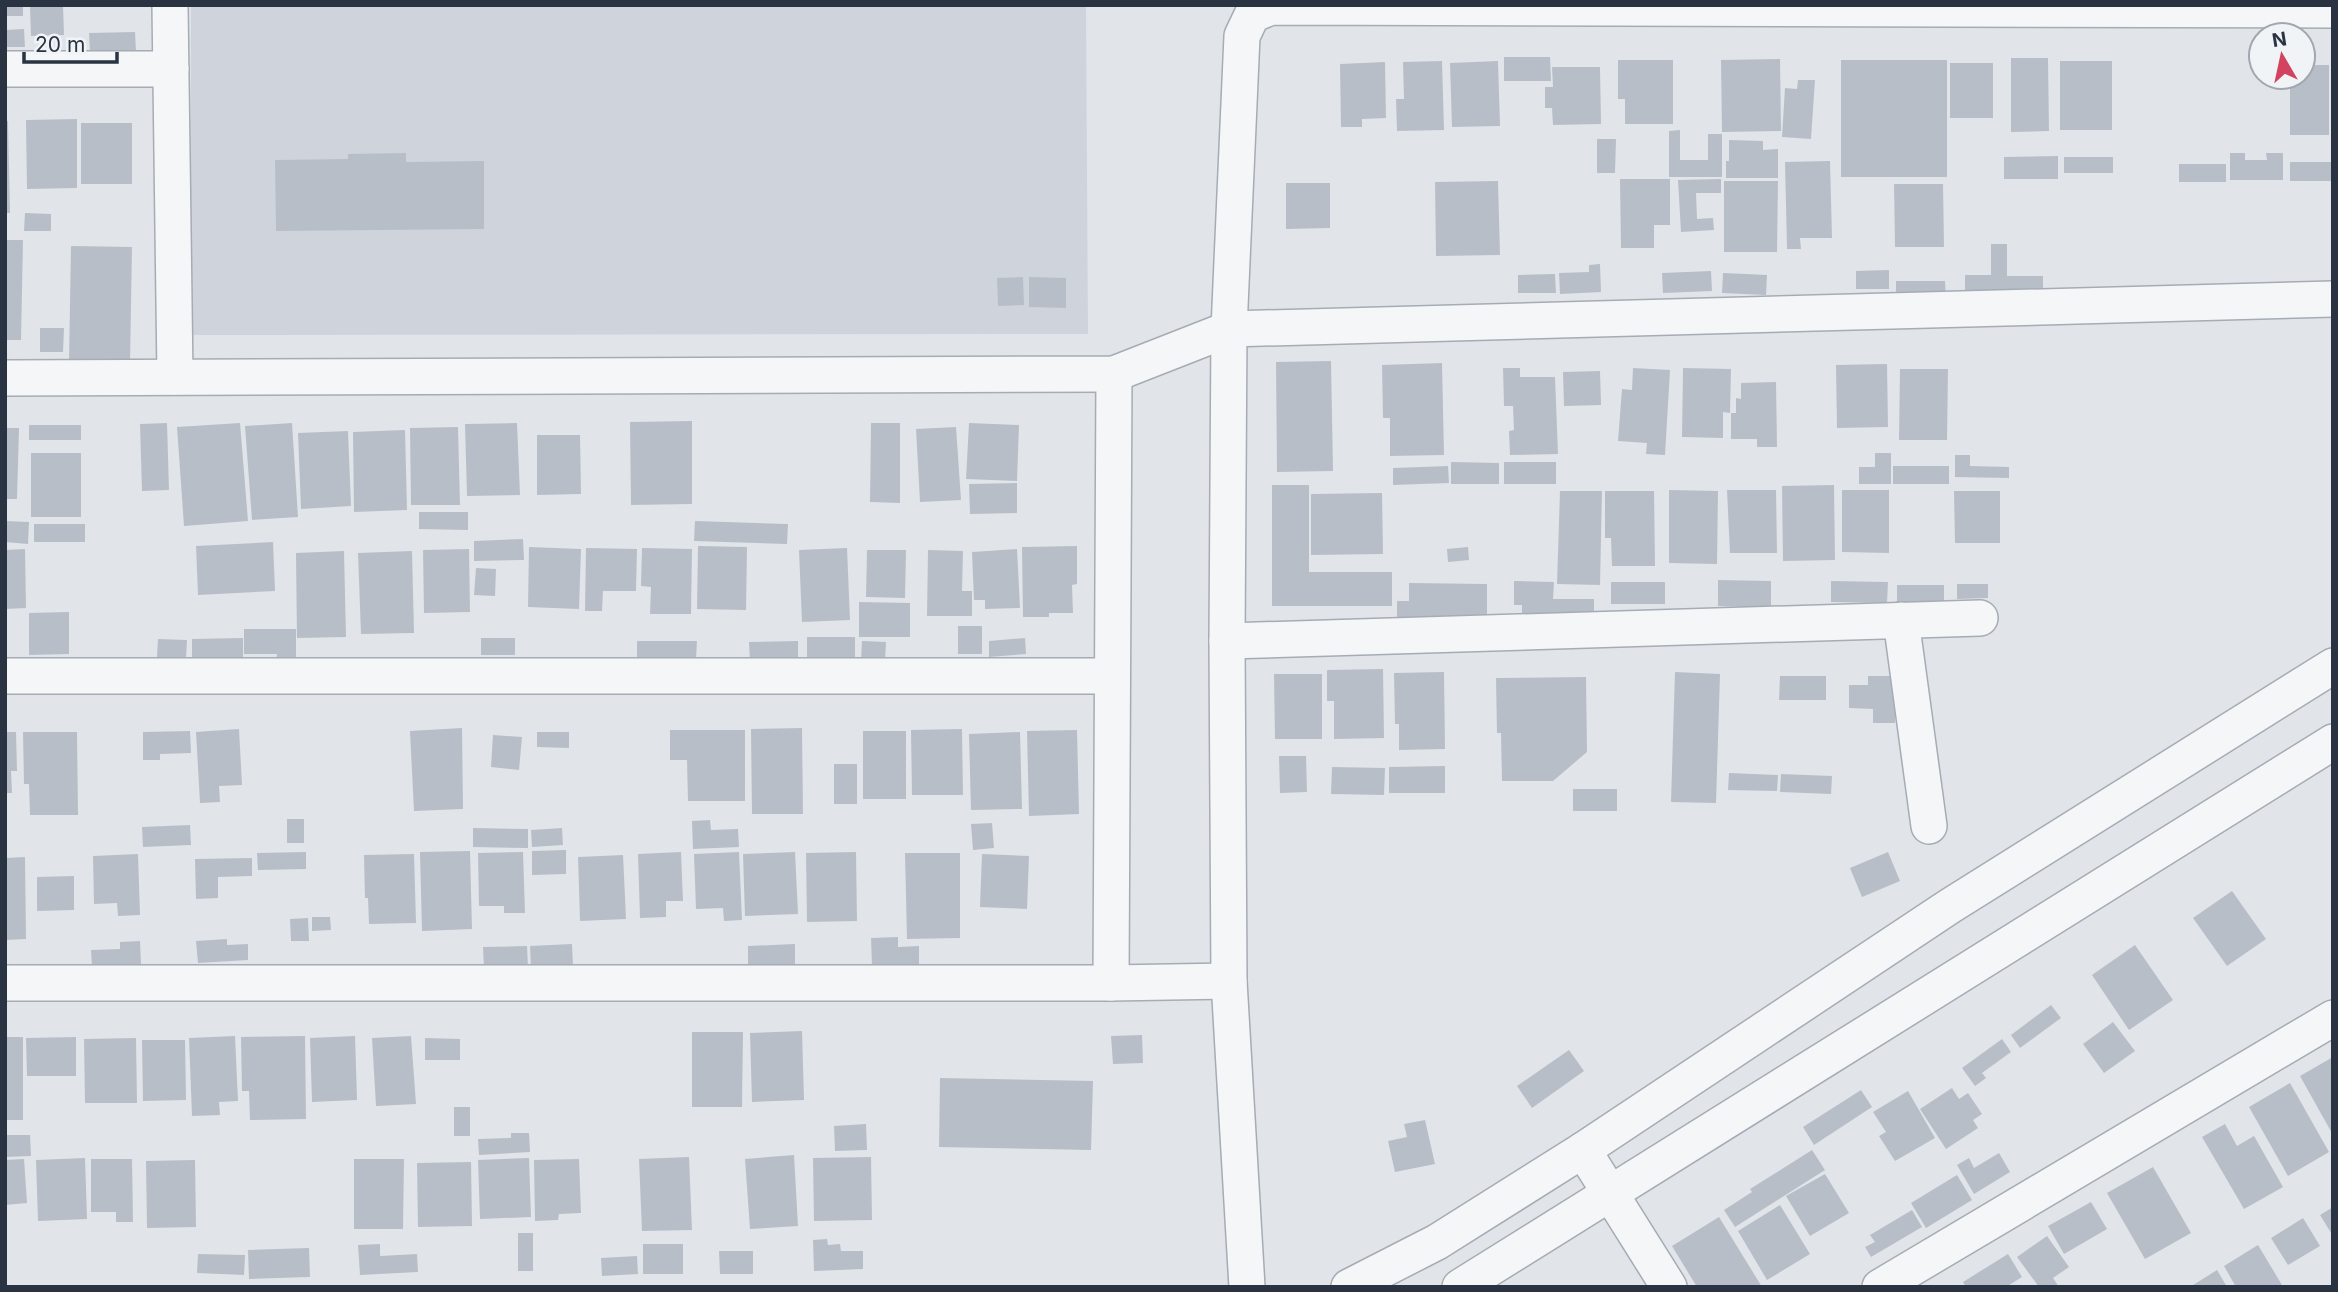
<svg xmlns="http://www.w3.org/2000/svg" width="2338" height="1292" font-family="Inter,sans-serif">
<rect width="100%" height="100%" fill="#e1e5ea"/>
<polygon fill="#cfd4dc" points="191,5 1086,5 1088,334 190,335"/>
<g fill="#b8bec7">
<rect x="5" y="5" width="18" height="11"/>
<polygon points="63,5 64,35 31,36 30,6"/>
<polygon points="24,29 25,47 5,47 5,30"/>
<polygon points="135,32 136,52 90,53 89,33"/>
<polygon points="1504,57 1550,57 1551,81 1504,81"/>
<polygon points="2011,58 2048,58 2049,131 2011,132"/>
<polygon points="1780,59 1781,131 1722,132 1721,60"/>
<polygon points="1618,60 1673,60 1673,124 1625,124 1625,99 1618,99"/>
<rect x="1841" y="60" width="106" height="117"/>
<polygon points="1442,61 1444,130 1397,131 1396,99 1404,99 1403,62"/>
<polygon points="1498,61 1500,126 1452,127 1450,63"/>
<rect x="2060" y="61" width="52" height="69"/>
<polygon points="1385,62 1386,118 1362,119 1362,127 1341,127 1340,64"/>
<rect x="1950" y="63" width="43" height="55"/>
<polygon points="2303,65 2329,65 2329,135 2290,135 2290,77 2303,77"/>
<polygon points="1552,67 1600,67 1601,124 1553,125 1552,108 1545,108 1545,87 1553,87"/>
<polygon points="1798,80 1815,80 1811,139 1782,137 1785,88 1797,89"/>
<polygon points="77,119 77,188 27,189 26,120"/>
<polygon points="5,121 8,121 10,213 5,213"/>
<rect x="81" y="123" width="51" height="61"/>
<polygon points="1680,130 1680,160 1708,160 1708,134 1722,134 1722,177 1669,177 1669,131"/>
<polygon points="1597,139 1616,139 1615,173 1597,173"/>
<polygon points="1729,140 1763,141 1763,150 1778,149 1778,178 1726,178 1726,161 1729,161"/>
<polygon points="406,153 406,162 484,161 484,229 276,231 275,160 348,159 348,154"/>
<polygon points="2230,153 2245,153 2245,160 2267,160 2266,153 2283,153 2283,180 2230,180"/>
<polygon points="2058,156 2058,179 2004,179 2004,157"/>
<rect x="2064" y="157" width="49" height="16"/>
<polygon points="1830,161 1832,238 1800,238 1801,249 1787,249 1785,162"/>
<rect x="2290" y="162" width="43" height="19"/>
<rect x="2179" y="164" width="47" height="18"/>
<polygon points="1620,179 1670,179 1670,225 1654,225 1654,248 1621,248"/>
<polygon points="1721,179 1721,193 1696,193 1697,219 1713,218 1714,230 1681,232 1678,180"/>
<polygon points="1498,181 1500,255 1436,256 1435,182"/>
<polygon points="1724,181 1778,181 1777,252 1724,252"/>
<polygon points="1286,183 1330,183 1330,228 1286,229"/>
<polygon points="1894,184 1943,184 1944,247 1895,247"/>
<polygon points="25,213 51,214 51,231 24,231"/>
<polygon points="5,240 23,240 21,340 5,340"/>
<polygon points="1991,244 2007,244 2007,276 2043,276 2043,291 1965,292 1965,275 1991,275"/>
<polygon points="71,246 132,247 130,364 69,363"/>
<polygon points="1600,264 1601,292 1560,294 1559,273 1589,272 1589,265"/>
<polygon points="1889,270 1889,289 1856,289 1856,271"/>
<polygon points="1711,271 1712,291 1663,293 1662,273"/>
<polygon points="1723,273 1767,275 1766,295 1722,293"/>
<polygon points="1555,274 1556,293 1518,293 1518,275"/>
<polygon points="1023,277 1024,305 998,306 997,278"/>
<polygon points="1029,277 1066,278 1066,308 1029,307"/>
<polygon points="1896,281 1945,281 1946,299 1896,299"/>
<polygon points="40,328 64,328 63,352 40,352"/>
<polygon points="1331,361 1333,471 1277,472 1276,362"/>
<polygon points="1442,363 1444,455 1390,456 1390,418 1383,418 1382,365"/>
<polygon points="1887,364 1888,427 1837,428 1836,365"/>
<polygon points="1503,368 1520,368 1520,377 1555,377 1558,454 1510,455 1509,431 1514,430 1513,406 1504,406"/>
<polygon points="1633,368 1670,370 1665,455 1646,454 1647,443 1618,441 1622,389 1632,390"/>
<polygon points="1683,368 1731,369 1730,413 1723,412 1723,438 1682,437"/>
<polygon points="1900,369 1948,369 1947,440 1899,440"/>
<polygon points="1600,371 1601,405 1564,406 1563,372"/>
<polygon points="1776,382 1777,447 1757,447 1757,439 1731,439 1731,413 1736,413 1736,398 1741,399 1741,383"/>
<polygon points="692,421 692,504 631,505 630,422"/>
<polygon points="167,423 169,490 142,491 140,424"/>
<polygon points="240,423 248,521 184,526 177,427"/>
<polygon points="292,423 298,517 252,520 245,426"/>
<polygon points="517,423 520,495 467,496 465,424"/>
<polygon points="871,423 900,423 900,503 870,502"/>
<polygon points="969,423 1019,425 1017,481 966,479"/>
<rect x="29" y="425" width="52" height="15"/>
<polygon points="458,427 460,505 411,505 410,428"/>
<polygon points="956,427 961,500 920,502 916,429"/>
<polygon points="5,428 19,428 17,499 5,499"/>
<polygon points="405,430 407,510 354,512 353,432"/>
<polygon points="348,431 351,506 301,509 298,433"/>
<polygon points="537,435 580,435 581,494 537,495"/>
<rect x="31" y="453" width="50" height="64"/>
<polygon points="1875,453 1891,453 1891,484 1859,484 1859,467 1875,467"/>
<polygon points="1955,455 1970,455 1970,466 2009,467 2009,478 1955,477"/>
<polygon points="1451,462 1499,463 1499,484 1451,484"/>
<rect x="1504" y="462" width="52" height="22"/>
<polygon points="1448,466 1449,483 1393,485 1393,468"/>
<rect x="1893" y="466" width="56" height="18"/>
<polygon points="1017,483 1017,513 970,514 969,484"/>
<polygon points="1272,485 1309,485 1309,572 1392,572 1392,606 1272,606"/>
<polygon points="1834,485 1835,560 1783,561 1782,486"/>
<polygon points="1669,490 1718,491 1717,564 1669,563"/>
<polygon points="1727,490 1776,490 1777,553 1730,553"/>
<polygon points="1842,490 1889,490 1889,553 1842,552"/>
<polygon points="1560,491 1602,491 1600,585 1557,584"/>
<polygon points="1605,491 1654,491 1655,566 1612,566 1611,538 1605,538"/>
<polygon points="1954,491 2000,491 2000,543 1955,543"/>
<polygon points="1382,493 1383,554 1311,555 1311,494"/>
<polygon points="419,512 468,512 468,530 419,529"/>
<polygon points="5,521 29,522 28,544 5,542"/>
<polygon points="695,521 788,524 787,544 694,541"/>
<rect x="34" y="524" width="51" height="18"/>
<polygon points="523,539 524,560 474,561 474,541"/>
<polygon points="273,542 275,591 198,595 196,546"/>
<polygon points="698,546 747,547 746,610 697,609"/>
<polygon points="1077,546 1077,584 1072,585 1073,613 1049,613 1049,617 1023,617 1022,547"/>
<polygon points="529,547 581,549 579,609 528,607"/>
<polygon points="1468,547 1469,560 1448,562 1447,549"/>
<polygon points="586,548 637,549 636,591 603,591 602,611 585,611"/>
<polygon points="642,548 692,549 691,614 650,614 651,587 641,586"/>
<polygon points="847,548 850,620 802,622 799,550"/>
<polygon points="25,549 26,608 5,609 5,550"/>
<polygon points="469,549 470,612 424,613 423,550"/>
<polygon points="1017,549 1020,608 985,609 985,600 974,600 972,552"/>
<polygon points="867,550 906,550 905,598 866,597"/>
<polygon points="928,550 963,551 962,591 972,591 972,616 927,616"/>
<polygon points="344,551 346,637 297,638 296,553"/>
<polygon points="412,551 414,633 361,634 358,553"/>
<polygon points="476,568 496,569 495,596 474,595"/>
<polygon points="1718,580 1771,581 1771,608 1718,606"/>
<polygon points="1514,581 1554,582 1553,599 1594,599 1594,622 1522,622 1522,605 1514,605"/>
<polygon points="1831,581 1888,582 1887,603 1831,602"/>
<rect x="1611" y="582" width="54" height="22"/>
<polygon points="1409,583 1487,584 1487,619 1397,619 1397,601 1409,601"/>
<polygon points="1957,584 1988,584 1988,598 1957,599"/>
<polygon points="1897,585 1944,585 1944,603 1897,604"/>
<polygon points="859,602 910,603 910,637 859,637"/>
<polygon points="69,612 69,654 29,655 29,613"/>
<rect x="958" y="626" width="24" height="28"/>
<polygon points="244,629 296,629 296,666 276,666 277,654 244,654"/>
<polygon points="807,637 855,637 855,662 807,661"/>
<polygon points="243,638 243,657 192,657 192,639"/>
<rect x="481" y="638" width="34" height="17"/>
<polygon points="1025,638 1026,654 989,657 989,641"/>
<polygon points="158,639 187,640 186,658 157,657"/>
<polygon points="637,641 697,641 696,659 637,658"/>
<polygon points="798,641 798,660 750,662 749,642"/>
<polygon points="862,641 886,642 885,661 861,660"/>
<polygon points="1383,669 1384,738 1334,739 1334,701 1327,701 1327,670"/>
<polygon points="1444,672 1445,749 1399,750 1399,724 1395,724 1394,673"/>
<polygon points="1675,672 1720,674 1716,803 1671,802"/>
<polygon points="1274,674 1322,674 1322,739 1275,739"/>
<polygon points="1780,676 1826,676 1826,700 1779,700"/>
<polygon points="1868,676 1895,676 1895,723 1873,723 1873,709 1849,708 1849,685 1868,685"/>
<polygon points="1586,677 1587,752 1553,781 1502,781 1501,733 1497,733 1496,678"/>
<polygon points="462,728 463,809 414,811 410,731"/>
<polygon points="802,728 803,814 752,814 751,729"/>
<polygon points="239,729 242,785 219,786 220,802 200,803 196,732"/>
<polygon points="962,729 963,795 912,795 911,730"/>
<polygon points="670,730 745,730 745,801 688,801 687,760 670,760"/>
<polygon points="1077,730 1079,814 1029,816 1027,731"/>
<polygon points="190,731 191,753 160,754 160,760 143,760 143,732"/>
<rect x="863" y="731" width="43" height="68"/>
<polygon points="5,732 16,732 17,771 11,771 12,793 5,793"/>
<polygon points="23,732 77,732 78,815 30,815 29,784 24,784"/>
<polygon points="537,732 569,732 569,748 537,747"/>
<polygon points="1020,732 1022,809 971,810 969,734"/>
<polygon points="493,735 522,737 519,770 491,767"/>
<polygon points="1279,756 1306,756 1307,792 1280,793"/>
<rect x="834" y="764" width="23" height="40"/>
<polygon points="1445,766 1445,793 1389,793 1389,767"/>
<polygon points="1332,767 1385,768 1384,795 1331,794"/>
<polygon points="1729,773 1778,775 1777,791 1728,790"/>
<polygon points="1781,774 1832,776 1831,794 1780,792"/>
<rect x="1573" y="789" width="44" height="22"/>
<rect x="287" y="819" width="17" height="24"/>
<polygon points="710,820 711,830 738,829 739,847 693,849 692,821"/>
<polygon points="992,823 994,848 973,850 971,824"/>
<polygon points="190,825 191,845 143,847 142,827"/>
<polygon points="473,828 528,829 528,848 473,847"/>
<polygon points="562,828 563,845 532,847 531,830"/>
<polygon points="566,850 566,874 532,875 532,851"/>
<polygon points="470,851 472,929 422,931 420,852"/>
<polygon points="306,852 306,869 258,870 257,853"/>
<polygon points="523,852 525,913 504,913 504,906 479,906 478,853"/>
<polygon points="681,852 683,901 666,901 666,917 640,918 638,854"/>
<polygon points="739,852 742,920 724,921 723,908 696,909 694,854"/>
<polygon points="795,852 798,914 745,916 743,854"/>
<polygon points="856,852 857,921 807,922 806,853"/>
<polygon points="1888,852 1900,881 1862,897 1850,868"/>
<polygon points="905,853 960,853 960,938 907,939"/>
<polygon points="138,854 140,915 118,916 117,903 94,904 93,856"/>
<polygon points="414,854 416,923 369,924 368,898 365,898 364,855"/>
<polygon points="982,854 1029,856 1027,909 980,907"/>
<polygon points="623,855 626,919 580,921 578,857"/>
<polygon points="25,857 26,939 5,940 5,858"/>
<polygon points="252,858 252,876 218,877 218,898 196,899 195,859"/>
<polygon points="74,876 74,910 37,911 37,877"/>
<polygon points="2232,891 2266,939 2227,966 2193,918"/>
<polygon points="312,917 330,917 331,930 312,931"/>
<polygon points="308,918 309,941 291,941 290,919"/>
<polygon points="898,937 898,947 919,946 919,965 872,966 871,938"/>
<polygon points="227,939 227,945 248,944 248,960 198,963 196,941"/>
<polygon points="140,941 141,964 92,966 91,950 120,949 120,942"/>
<polygon points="572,944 573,966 531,968 530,946"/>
<polygon points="795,944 795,965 748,966 748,946"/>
<polygon points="2135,945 2173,1000 2129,1030 2092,975"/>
<polygon points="527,946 528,967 484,968 483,947"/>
<polygon points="2051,1005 2061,1018 2020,1048 2011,1035"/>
<polygon points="2113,1022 2135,1051 2104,1073 2083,1044"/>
<polygon points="802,1031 804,1100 752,1102 750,1033"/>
<polygon points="692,1032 743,1032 742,1107 692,1107"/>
<polygon points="1142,1035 1143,1063 1113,1064 1111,1036"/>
<polygon points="235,1036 238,1101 219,1102 220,1115 192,1116 189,1038"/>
<polygon points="305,1036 306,1119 250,1120 249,1091 242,1091 241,1037"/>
<polygon points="355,1036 357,1100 312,1102 310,1038"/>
<polygon points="411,1036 416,1104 376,1106 372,1038"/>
<rect x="5" y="1037" width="18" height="83"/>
<polygon points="76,1037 76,1076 27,1076 26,1038"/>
<polygon points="136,1038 137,1103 85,1103 84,1039"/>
<polygon points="425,1038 460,1039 460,1060 425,1060"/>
<polygon points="2002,1039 2011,1052 1982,1073 1986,1078 1975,1086 1962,1068"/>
<polygon points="142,1040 185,1040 186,1100 143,1101"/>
<polygon points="1569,1050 1584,1071 1532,1108 1517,1086"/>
<polygon points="2333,1057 2333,1135 2300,1076"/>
<polygon points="940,1078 1093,1081 1091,1150 939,1147"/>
<polygon points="2290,1083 2329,1152 2288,1176 2249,1107"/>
<polygon points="1952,1088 1959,1099 1968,1093 1982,1114 1973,1120 1978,1128 1946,1149 1920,1109"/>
<polygon points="1861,1090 1872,1107 1814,1145 1803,1127"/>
<polygon points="1908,1091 1935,1138 1895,1161 1879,1136 1886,1132 1873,1112"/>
<rect x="454" y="1107" width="16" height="29"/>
<polygon points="1425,1120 1435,1164 1395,1172 1388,1141 1407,1137 1404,1124"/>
<polygon points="866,1124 867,1150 835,1151 834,1126"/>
<polygon points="2225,1124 2237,1146 2254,1136 2283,1187 2244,1209 2202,1137"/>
<polygon points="511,1133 529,1133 530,1152 479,1155 478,1139 511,1138"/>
<polygon points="5,1135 30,1135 31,1156 5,1157"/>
<polygon points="1812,1150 1825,1170 1735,1227 1724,1210 1752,1192 1750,1189"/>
<polygon points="1999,1153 2010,1172 1974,1194 1957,1165 1969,1158 1974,1168"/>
<polygon points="794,1155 798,1226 750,1229 745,1159"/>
<polygon points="689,1157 692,1230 642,1231 639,1159"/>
<polygon points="871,1157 872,1220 814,1221 813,1158"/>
<polygon points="85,1158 87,1219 38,1221 36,1160"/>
<polygon points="529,1158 531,1217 480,1219 478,1160"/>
<polygon points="24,1159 27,1203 5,1205 5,1160"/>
<polygon points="91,1159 132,1159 133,1222 116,1222 116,1212 91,1212"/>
<polygon points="354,1159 404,1159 403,1229 354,1229"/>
<polygon points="579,1159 581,1213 559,1214 558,1220 535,1221 534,1160"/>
<polygon points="195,1160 196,1227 147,1228 146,1161"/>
<polygon points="471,1162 472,1226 418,1227 417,1163"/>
<polygon points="2153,1167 2191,1233 2145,1259 2107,1193"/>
<polygon points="1825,1174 1849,1213 1810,1236 1786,1196"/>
<polygon points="1957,1175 1972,1200 1926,1228 1911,1203"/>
<polygon points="2091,1202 2107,1229 2064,1254 2048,1226"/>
<polygon points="1780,1205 1810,1254 1767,1280 1738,1231"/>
<polygon points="2333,1207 2333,1236 2320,1215"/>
<polygon points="1912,1210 1922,1227 1871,1257 1865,1247 1875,1242 1870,1235"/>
<polygon points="1719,1217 1762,1287 1697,1287 1672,1246"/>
<polygon points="2303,1218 2320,1246 2288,1265 2271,1238"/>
<rect x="518" y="1233" width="15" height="38"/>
<polygon points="2047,1236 2069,1267 2053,1278 2059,1287 2039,1287 2017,1257"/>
<polygon points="827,1239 828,1245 840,1244 841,1251 863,1251 863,1269 814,1271 813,1240"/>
<polygon points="380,1244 380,1256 417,1254 418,1272 360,1275 358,1245"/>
<rect x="643" y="1244" width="40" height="30"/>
<polygon points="2258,1245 2282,1285 2279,1287 2236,1287 2224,1266"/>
<polygon points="309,1248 310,1277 249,1279 248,1250"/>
<polygon points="719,1251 753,1251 753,1274 720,1274"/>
<polygon points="198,1254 245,1255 244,1275 197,1273"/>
<polygon points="2008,1254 2022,1277 2006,1287 1966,1287 1963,1282"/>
<polygon points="637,1256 638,1274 602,1276 601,1258"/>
<polygon points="2217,1270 2227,1287 2190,1287"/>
</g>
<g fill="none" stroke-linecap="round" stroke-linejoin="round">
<g stroke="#a6acb4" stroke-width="38">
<g id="minor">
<polyline points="170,5 175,377"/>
<polyline points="5,69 171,69"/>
<polyline points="5,378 1114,374 1229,329 2333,299"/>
<polyline points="1901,620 1929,826"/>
<polyline points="1227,641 1980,618"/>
<polyline points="5,676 1112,676"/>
<polyline points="5,983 1111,983 1229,981"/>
<polyline points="1111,983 1114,374"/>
<polyline points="1583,1150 1669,1287"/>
<polyline points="1247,1287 1229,981 1227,641 1229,329 1242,36 1252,15 1271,7 2333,10"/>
<polyline points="1349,1287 1437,1242 1583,1150 1950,906 2333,666"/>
<polyline points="1460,1287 2333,742"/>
<polyline points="1880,1287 2333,1018"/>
</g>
</g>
<use href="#minor" stroke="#f4f6f8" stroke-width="35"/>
</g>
<rect width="2338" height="1292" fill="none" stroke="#293342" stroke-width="14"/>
<g transform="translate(2282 56) rotate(351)"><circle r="33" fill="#f1f4f7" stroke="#a1a7af" stroke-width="2"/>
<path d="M0-5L12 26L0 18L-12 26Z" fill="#d3425e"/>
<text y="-10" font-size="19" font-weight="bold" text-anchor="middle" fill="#293342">N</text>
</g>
<path d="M24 52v10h93v-10" fill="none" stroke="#293342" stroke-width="3.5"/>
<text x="35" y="52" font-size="21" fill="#293342" stroke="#f1f4f7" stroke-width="5" paint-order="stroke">20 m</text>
</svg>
